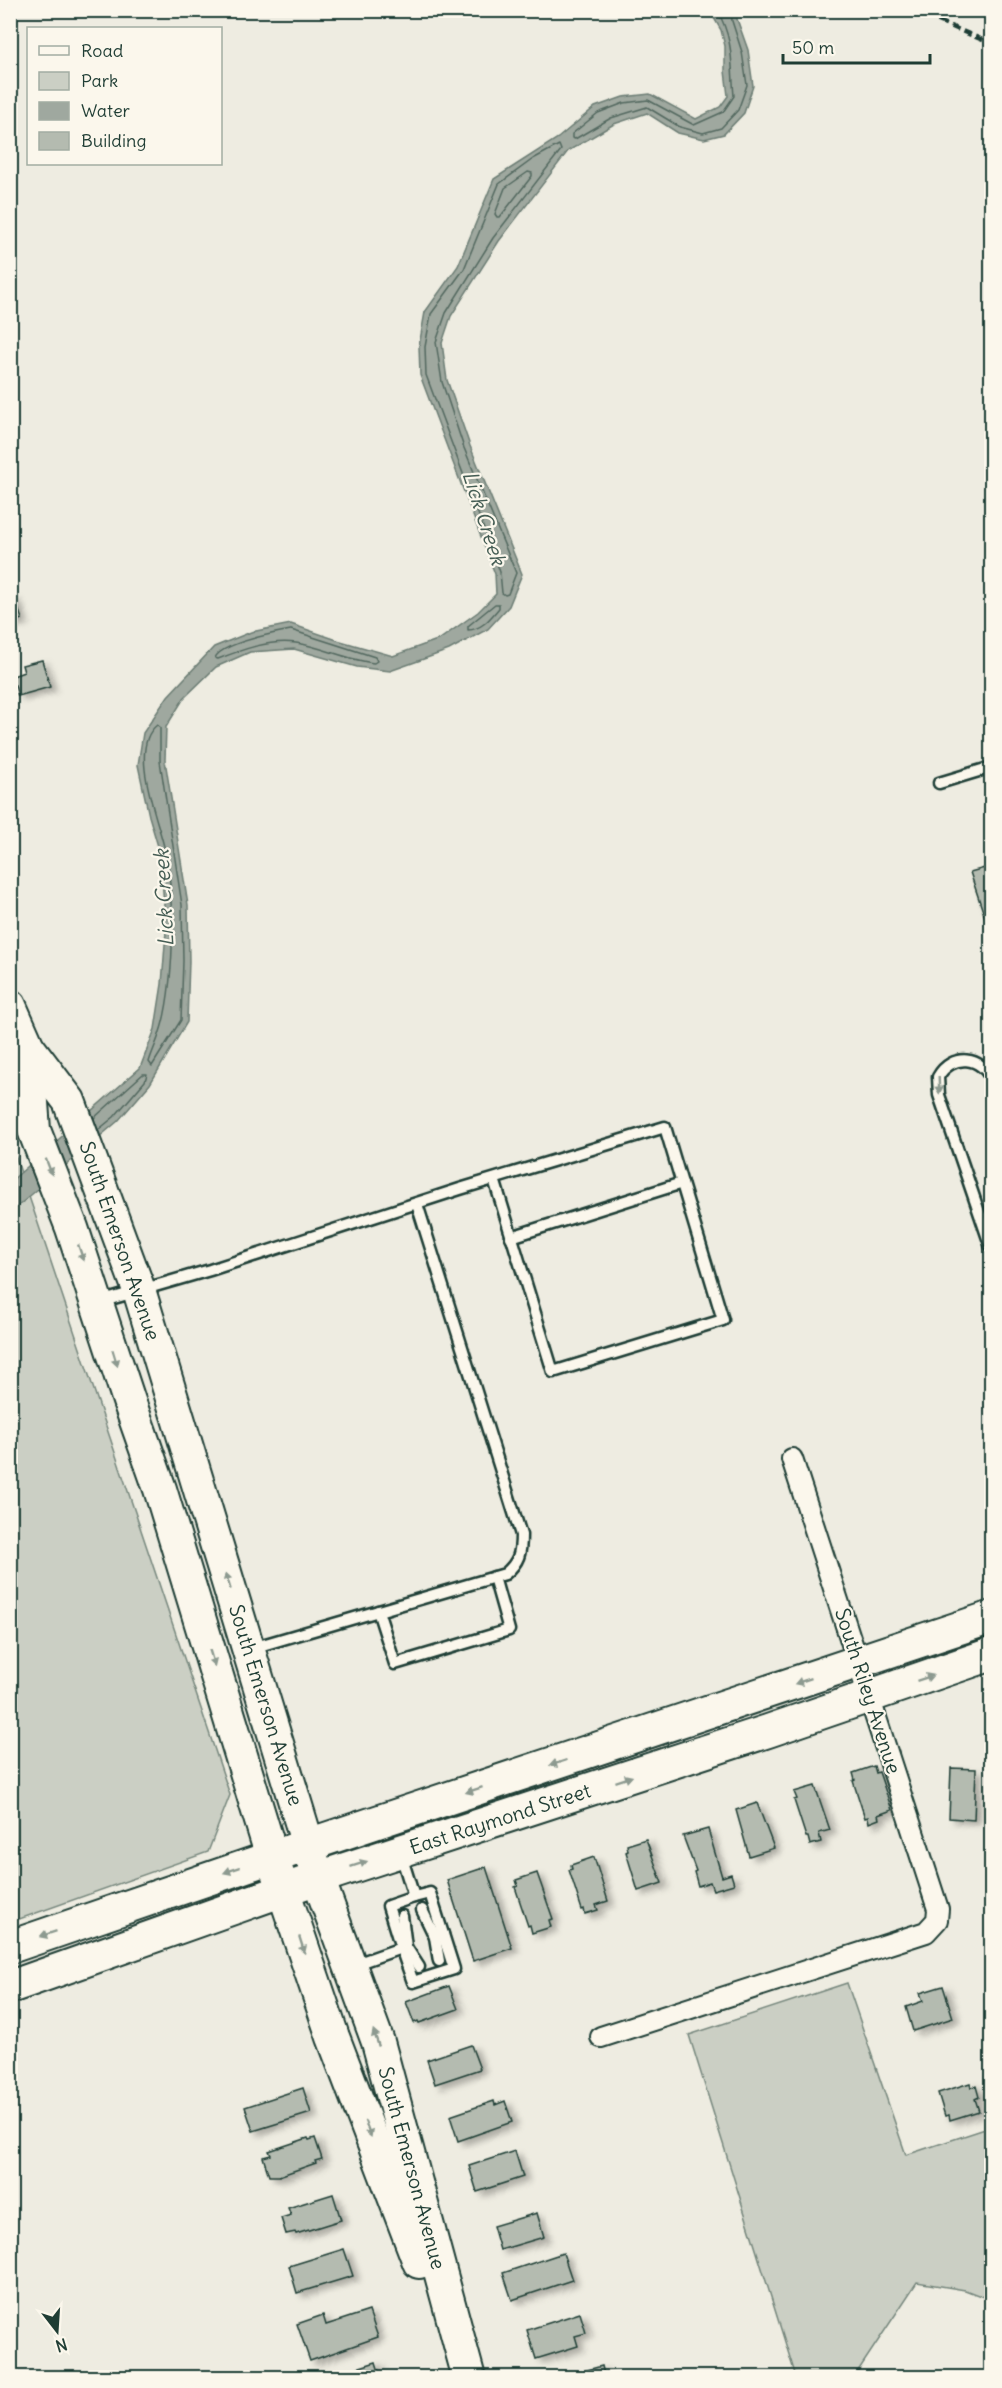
<svg xmlns="http://www.w3.org/2000/svg" width="1002" height="2388" font-family="Delius,sans-serif">
<defs>
<filter id="shadow"><feDropShadow dx="6" dy="4" stdDeviation="3" flood-color="#0004"/></filter>
</defs>
<rect width="100%" height="100%" fill="#eeece1"/>
<filter id="ink" filterUnits="userSpaceOnUse"><feTurbulence type="fractalNoise" baseFrequency=".0167" numOctaves="2"/><feDisplacementMap in="SourceGraphic" scale="12" xChannelSelector="R" yChannelSelector="G"/><feConvolveMatrix kernelMatrix="1 2 1 2 8 2 1 2 1" color-interpolation-filters="sRGB"/></filter>
<g filter="url(#ink)">
<g fill="#cbcfc4" stroke="#75867c" stroke-width="1.5">
<polygon points="10,1140 230,1795 208,1852 11,1922"/>
<polygon points="847,1983 906,2155 991,2127 991,2300 965,2290 917,2282 854,2377 796,2377 689,2035"/>
</g>
<polygon fill="#9fa89f" stroke="#6c7d74" stroke-width="1.5" points="710,11 737,11 737,19 748,50 753,86 744,113 724,134 704,139 678,133 647,113 614,124 568,151 499,241 451,316 442,343 447,380 470,446 522,574 509,606 488,629 449,650 390,671 357,667 294,649 250,652 216,667 184,698 166,727 165,760 188,905 189,961 187,1022 150,1084 118,1121 11,1212 11,1181 140,1068 155,1029 162,984 166,931 160,853 149,816 138,765 143,733 168,696 214,647 251,632 291,624 337,640 393,656 440,639 478,612 496,594 495,574 420,375 419,346 425,312 458,266 494,179 558,138 595,107 623,97 650,94 696,119 720,107 728,96 725,71 725,46 721,30"/>
<g fill="none" stroke-linecap="round" stroke-linejoin="round">
<g stroke="#52685f" stroke-width="1.5">
<path d="M717,10c17,30 14,53 17,86l-11,16 -29,13 -46,-25 -24,3 -26,10 -26,21v4l3,1 36,-21 36,-11 33,20 23,6 18,-5 17,-18 9,-25 -5,-33 -10,-31 -1,-11"/>
<polygon points="559,145 561,150 493,238 446,313 436,342 442,382 464,448 516,573 508,594 505,595 502,593 500,572 426,375 425,347 431,314 464,269 499,184 533,159"/>
<polygon points="528,172 532,173 532,176 500,217 497,217 495,214 505,188"/>
<path d="M495,604h4v4c-8,9 -17,22 -31,22v-4z"/>
<path d="M291,630l84,27 2,4 -3,2c-27,-3 -51,-16 -78,-20 -26,-4 -55,7 -78,16l-3,-1c6,-15 60,-25 76,-28z"/>
<path d="M157,725l3,2v34l22,144 1,56 -2,59 -29,46 -3,-4c3,-10 8,-20 11,-30 9,-26 13,-76 12,-104 -1,-25 -1,-53 -7,-77 -6,-30 -38,-103 -8,-126z"/>
<polyline points="94,1118 143,1074 147,1074 145,1081 114,1117 98,1130"/>
</g>
</g>
<g fill="#b4bbb0" stroke="#1f3d34" stroke-width="1.5" filter="url(#shadow)">
<polygon points="14,597 22,619 10,623 10,598"/>
<polygon points="42,660 50,687 18,696 15,685 10,687 10,677 24,672 22,665"/>
<polygon points="992,866 992,939 970,872"/>
<polygon points="874,1766 876,1773 879,1772 892,1810 878,1815 879,1819 869,1823 868,1817 865,1818 853,1781 855,1780 853,1773"/>
<polygon points="951,1768 976,1769 974,1820 949,1818"/>
<polygon points="815,1786 830,1830 819,1833 821,1842 810,1845 808,1837 806,1837 794,1800 797,1799 794,1792"/>
<polygon points="757,1803 774,1848 749,1856 736,1810"/>
<polygon points="708,1829 722,1877 731,1874 734,1884 713,1890 710,1882 698,1886 694,1872 696,1871 683,1836"/>
<polygon points="646,1839 662,1883 638,1891 626,1852 628,1851 627,1845"/>
<polygon points="594,1857 608,1901 596,1905 598,1910 585,1914 584,1909 582,1910 569,1870 572,1869 571,1865"/>
<polygon points="486,1867 512,1948 473,1961 447,1880"/>
<polygon points="537,1873 553,1919 549,1920 551,1927 532,1933 530,1925 528,1926 515,1887 518,1886 516,1880"/>
<polygon points="449,1986 458,2009 419,2023 418,2021 414,2023 406,2002"/>
<polygon points="943,1986 953,2018 913,2031 906,2007 923,2001 920,1993"/>
<polygon points="471,2045 480,2069 435,2084 427,2060"/>
<polygon points="970,2083 971,2087 976,2086 979,2097 975,2099 979,2111 950,2120 949,2115 945,2116 938,2093"/>
<polygon points="303,2088 311,2113 253,2131 245,2107"/>
<polygon points="494,2101 495,2105 505,2101 512,2122 458,2141 450,2116"/>
<polygon points="308,2138 309,2140 315,2138 322,2159 315,2161 316,2163 279,2176 269,2176 263,2157 271,2155 269,2151"/>
<polygon points="515,2151 523,2177 477,2192 469,2166"/>
<polygon points="333,2194 341,2220 296,2234 295,2232 286,2234 281,2218 291,2215 288,2208"/>
<polygon points="537,2213 544,2237 500,2250 493,2226"/>
<polygon points="344,2249 353,2276 297,2293 289,2266"/>
<polygon points="563,2253 572,2280 512,2300 503,2273"/>
<polygon points="369,2311 378,2337 310,2361 297,2324 323,2315 326,2325"/>
<polygon points="580,2313 586,2333 575,2336 578,2346 536,2359 527,2330"/>
<polygon points="376,2362 381,2378 328,2378 328,2377"/>
<polygon points="602,2366 605,2378 558,2378"/>
</g>
<g fill="none" stroke-linecap="round" stroke-linejoin="round">
<g stroke="#1f3d34" stroke-width="15">
<g id="service">
<polyline points="939,783 992,767"/>
<path d="M992,1082c-9,-27 -41,-29 -54,-5l1,18 53,155"/>
<polyline points="511,1237 682,1183"/>
<polyline points="100,1302 210,1270 460,1189 665,1127 723,1320 553,1372 494,1179"/>
<polyline points="378,1611 395,1664 509,1630 494,1577"/>
<path d="M252,1648l253,-74c14,-12 16,-21 16,-39l-104,-331"/>
<polyline points="422,1910 435,1937"/>
<polyline points="402,1916 406,1947"/>
<polyline points="404,1947 406,1947 419,1967"/>
<polyline points="401,1948 413,1982 454,1969 430,1893 414,1897"/>
<polyline points="439,1961 435,1937 443,1934"/>
<polyline points="353,1965 401,1948 388,1906 414,1897 401,1855"/>
</g>
</g>
<g stroke="#1f3d34" stroke-width="24">
<polyline id="minor" points="601,2037 926,1932 937,1920 938,1909 792,1459"/>
</g>
<g stroke="#1f3d34" stroke-width="36">
<g id="primary">
<polyline points="10,1006 28,1047 69,1101 139,1290 318,1878 378,2042 469,2378"/>
<polyline points="28,1047 34,1130 72,1228 129,1401 160,1489 272,1857 333,2037 419,2262"/>
<polyline points="10,1947 272,1857 992,1617"/>
<polyline points="10,1987 318,1878 768,1731 992,1654"/>
</g>
</g>
<use href="#service" stroke="#fbf7ec" stroke-width="10"/>
<use href="#minor" stroke="#fbf7ec" stroke-width="20"/>
<use href="#primary" stroke="#fbf7ec" stroke-width="32"/>
<polyline stroke="#1f3d34" stroke-width="4.5" stroke-dasharray="9 4.5" stroke-linecap="butt" points="913,10 992,44"/>
</g>
<defs><path id="oneway-solid" d="M-6-.8H1V-3.2L6.5 0L1 3.2V.8H-6Z" transform="scale(1.5)"/></defs>
<g fill="#8d9a90">
<use href="#oneway-solid" transform="translate(939 1085) rotate(88)"/>
<use href="#oneway-solid" transform="translate(49 1167) rotate(69)"/>
<use href="#oneway-solid" transform="translate(81 1253) rotate(71)"/>
<use href="#oneway-solid" transform="translate(115 1358) rotate(73)"/>
<use href="#oneway-solid" transform="translate(228 1581) rotate(-107)"/>
<use href="#oneway-solid" transform="translate(212 1658) rotate(73)"/>
<use href="#oneway-solid" transform="translate(925 1678) rotate(-19)"/>
<use href="#oneway-solid" transform="translate(803 1681) rotate(161)"/>
<use href="#oneway-solid" transform="translate(558 1763) rotate(162)"/>
<use href="#oneway-solid" transform="translate(624 1779) rotate(-18)"/>
<use href="#oneway-solid" transform="translate(474 1790) rotate(162)"/>
<use href="#oneway-solid" transform="translate(359 1864) rotate(-18)"/>
<use href="#oneway-solid" transform="translate(232 1870) rotate(161)"/>
<use href="#oneway-solid" transform="translate(48 1934) rotate(161)"/>
<use href="#oneway-solid" transform="translate(302 1945) rotate(72)"/>
<use href="#oneway-solid" transform="translate(376 2038) rotate(-109)"/>
<use href="#oneway-solid" transform="translate(368 2129) rotate(69)"/>
</g>
</g>
<g text-anchor="middle" stroke-width="4.5" stroke-linejoin="round" paint-order="stroke">
<g font-size="20" fill="#1f3d34" stroke="#fbf7ec">
<text transform="translate(120 1241) rotate(71)" y="7">South Emerson Avenue</text>
<text transform="translate(868 1691) rotate(72)" y="7">South Riley Avenue</text>
<text transform="translate(266 1705) rotate(73)" y="7">South Emerson Avenue</text>
<text transform="translate(500 1819) rotate(-18)" y="7">East Raymond Street</text>
<text transform="translate(412 2168) rotate(75)" y="7">South Emerson Avenue</text>
</g>
<g font-size="21" font-style="italic" fill="#455d54" stroke="#fbf7ec">
<text transform="translate(484 518) rotate(72)" y="7">Lick Creek</text>
<text transform="translate(164 898) rotate(-93)" y="7">Lick Creek</text>
</g>
</g>
<rect width="1002" height="2388" fill="none" stroke="#fbf7ec" stroke-width="36"/>
<rect x="18" y="18" width="966" height="2352" fill="none" stroke="#1f3d34" stroke-width="2" filter="url(#ink)"/>
<rect x="27" y="27" width="195" height="138" fill="#fbf7ec" stroke="#a3ada2" stroke-width="1.5"/>
<rect x="39" y="46" width="30" height="9" fill="#fbf7ec" stroke="#a3ada2" stroke-width="1.5"/>
<text x="81" y="57" font-size="18" fill="#1f3d34">Road</text>
<rect x="39" y="72" width="30" height="18" fill="#cbcfc4" stroke="#a3ada2" stroke-width="1.5"/>
<text x="81" y="87" font-size="18" fill="#1f3d34">Park</text>
<rect x="39" y="102" width="30" height="18" fill="#9fa89f" stroke="#a3ada2" stroke-width="1.5"/>
<text x="81" y="117" font-size="18" fill="#1f3d34">Water</text>
<rect x="39" y="132" width="30" height="18" fill="#b4bbb0" stroke="#a3ada2" stroke-width="1.5"/>
<text x="81" y="147" font-size="18" fill="#1f3d34">Building</text>
<g transform="translate(57 2331) rotate(163)" stroke="#fbf7ec" stroke-width="4.5" paint-order="stroke">
<path d="M0-4.5L10 22L0 15L-10 22Z" fill="#1f3d34"/>
<text y="-9" font-size="16" font-weight="bold" text-anchor="middle" fill="#1f3d34">N</text>
</g>
<path d="M783 54v9h147v-9" fill="none" stroke="#1f3d34" stroke-width="3"/>
<text x="792" y="54" font-size="18" fill="#1f3d34" stroke="#fbf7ec" stroke-width="4.5" paint-order="stroke">50 m</text>
</svg>
